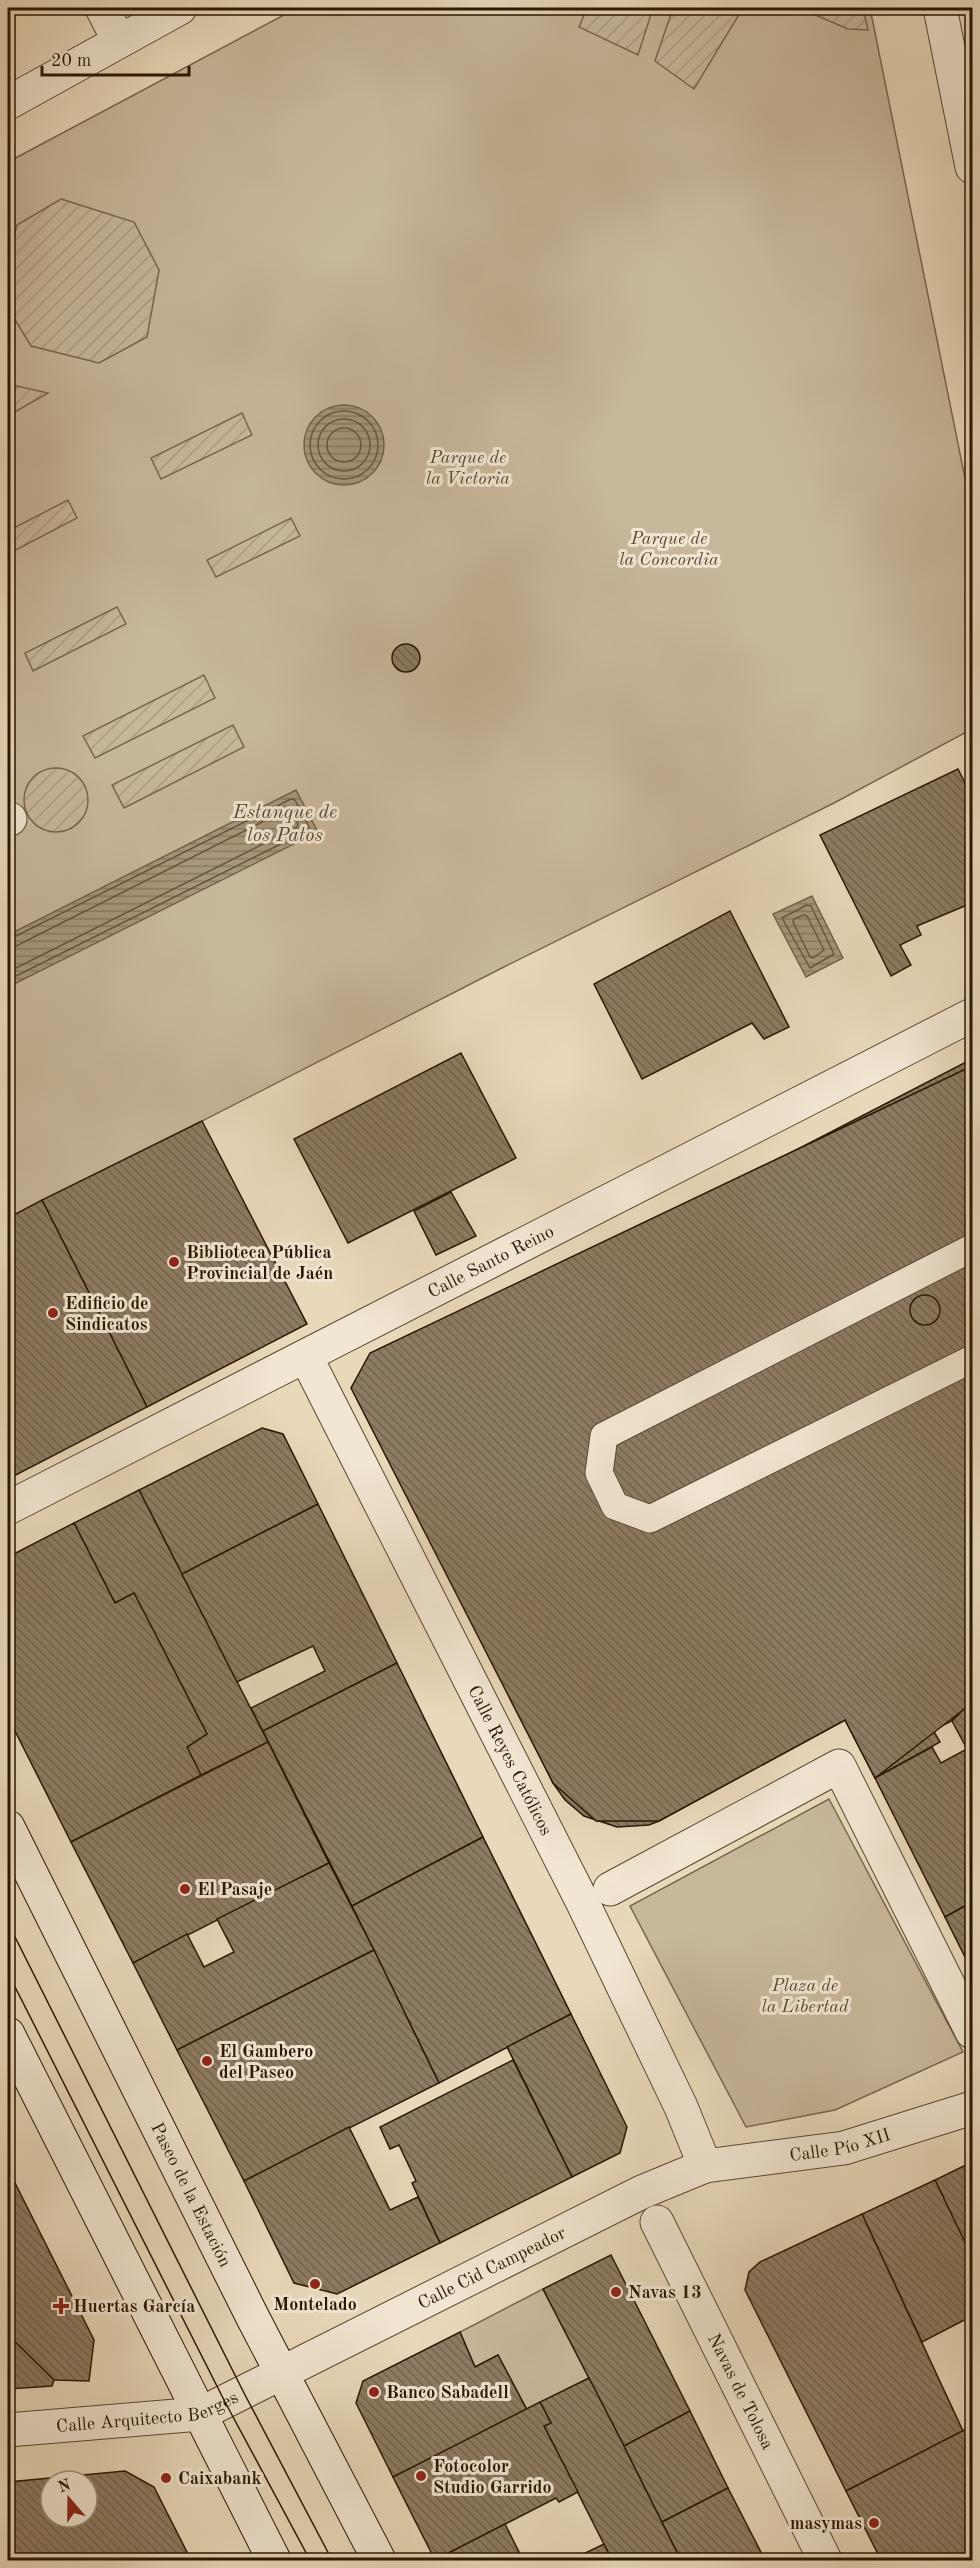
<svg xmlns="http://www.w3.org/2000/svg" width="980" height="2568" font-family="'Old Standard TT',serif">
<defs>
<pattern id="garden-furrows" width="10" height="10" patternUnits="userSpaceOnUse" patternTransform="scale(1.5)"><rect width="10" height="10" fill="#c8b89b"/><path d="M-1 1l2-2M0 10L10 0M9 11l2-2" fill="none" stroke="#ac9d84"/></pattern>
<pattern id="water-rules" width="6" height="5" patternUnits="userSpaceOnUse" patternTransform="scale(1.5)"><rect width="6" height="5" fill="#a8977c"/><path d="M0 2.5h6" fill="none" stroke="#897a63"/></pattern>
<pattern id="building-back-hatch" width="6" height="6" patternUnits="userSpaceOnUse" patternTransform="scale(1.5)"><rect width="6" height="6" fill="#8d7b62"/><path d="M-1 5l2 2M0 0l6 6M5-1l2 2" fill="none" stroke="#73644f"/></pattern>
</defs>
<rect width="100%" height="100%" fill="#e9d9ba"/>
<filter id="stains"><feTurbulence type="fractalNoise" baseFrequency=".00333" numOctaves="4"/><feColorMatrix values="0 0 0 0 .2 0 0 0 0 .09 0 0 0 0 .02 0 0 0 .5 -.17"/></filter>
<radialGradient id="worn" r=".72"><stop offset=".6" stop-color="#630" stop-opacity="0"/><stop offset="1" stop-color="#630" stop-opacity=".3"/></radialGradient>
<g fill="#c8b89b" stroke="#78674f" stroke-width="1.5">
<polygon points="297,8 870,8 972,513 972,729 834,803 500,969 8,1220 8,162"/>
<polygon points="829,1799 963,2052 835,2110 746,2127 630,1906"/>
<polygon points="543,2289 589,2378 527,2410 498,2355 475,2367 460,2332"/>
</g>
<g fill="url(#garden-furrows)" stroke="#78674f" stroke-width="1.5">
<polygon points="587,8 653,8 638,55 579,27"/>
<polygon points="673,8 743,8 694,89 655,61"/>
<polygon points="799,8 863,8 868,30 848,29"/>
<polygon points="61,199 134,222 159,270 147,337 99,363 31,346 8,308 8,259 17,225"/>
<polygon points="8,384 48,393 8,416"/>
<polygon points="242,413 252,435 161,479 151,458"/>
<polygon points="68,500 77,518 8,554 8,531"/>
<polygon points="291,518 300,536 216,577 207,560"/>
<polygon points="117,607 126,624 33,671 25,653"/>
<polygon points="204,675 215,698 95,758 83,736"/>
<polygon points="233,725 244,747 124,808 112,785"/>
<circle cx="56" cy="800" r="32"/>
</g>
<g fill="url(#water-rules)" stroke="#75634c" stroke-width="1.5">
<circle cx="344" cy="445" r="40"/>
<polygon points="296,790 318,832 8,987 8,935"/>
<polygon points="812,896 843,958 806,977 773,914"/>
</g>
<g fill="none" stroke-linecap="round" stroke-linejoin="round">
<g stroke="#685640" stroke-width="1.5">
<circle cx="344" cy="445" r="34"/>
<circle cx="344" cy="445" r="26"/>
<circle cx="344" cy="445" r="17"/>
<polygon points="807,905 811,906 834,954 810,968 782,918"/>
<polygon points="804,915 807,916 824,950 813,958 810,957 793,922 794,919"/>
<polyline points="8,940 291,799 295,800 309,827 307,831 8,980"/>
<polyline points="8,947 16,946 288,809 291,810 298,824 297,827 8,972"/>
</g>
</g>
<g fill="url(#building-back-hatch)" stroke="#291603" stroke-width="1.5" fill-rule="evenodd">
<circle cx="406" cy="658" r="14"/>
<polygon points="958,769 972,797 972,903 917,926 921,935 900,945 911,965 891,976 820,835"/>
<polygon points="730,911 789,1027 764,1039 752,1023 642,1079 594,984"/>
<polygon points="461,1053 516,1158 348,1243 294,1139"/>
<polygon points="972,1059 972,1154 498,1402 474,1467 523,1558 542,1581 568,1600 582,1606 597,1611 626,1615 671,1607 972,1447 972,1701 952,1721 933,1730 940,1742 875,1778 845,1720 659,1821 649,1825 617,1827 584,1816 565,1800 553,1783 364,1388 363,1374"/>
<polygon points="972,1066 972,1703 875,1778 845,1720 659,1821 596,1821 553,1783 351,1388 370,1353"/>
<polygon points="202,1121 307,1324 147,1407 42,1200"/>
<polygon points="451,1192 476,1236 436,1255 414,1211"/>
<polygon points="42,1200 147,1407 8,1479 8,1218"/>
<circle cx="925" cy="1310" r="15"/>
<polygon points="262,1428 283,1434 318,1504 182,1574 139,1490"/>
<polygon points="139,1490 268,1742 201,1775 187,1747 207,1734 134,1593 115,1603 74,1523"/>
<polygon points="318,1504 397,1663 263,1731 251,1708 325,1671 313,1646 237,1682 182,1574"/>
<polygon points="74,1523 115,1603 134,1593 207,1734 187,1747 201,1775 71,1842 8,1717 8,1557"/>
<polygon points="397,1663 483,1837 352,1906 263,1731"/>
<polygon points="972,1701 972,1902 945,1917 875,1778 932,1747 941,1763 967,1749 952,1721"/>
<polygon points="268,1742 329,1863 133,1963 71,1842"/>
<polygon points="483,1837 571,2014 439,2083 352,1906"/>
<polygon points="329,1863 374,1950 177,2050 133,1963 187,1934 204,1967 234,1952 217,1919"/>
<polygon points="972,1902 972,1971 945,1917"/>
<polygon points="374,1950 439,2083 244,2181 177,2050"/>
<polygon points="571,2014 627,2127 620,2153 572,2177 507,2047"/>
<polygon points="513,2060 572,2177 440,2243 412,2183 416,2181 399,2145 390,2149 380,2127"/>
<polygon points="349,2127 390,2210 418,2197 440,2243 337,2294 294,2283 244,2181"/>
<polygon points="972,2162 972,2257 935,2180"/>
<polygon points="8,2169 94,2340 89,2381 54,2380 8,2335"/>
<polygon points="935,2180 972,2257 972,2316 922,2342 862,2214"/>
<polygon points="862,2214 963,2431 846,2491 745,2290 749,2272 760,2262"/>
<polygon points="611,2255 690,2411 624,2446 543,2289"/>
<polygon points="460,2332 475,2367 498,2355 527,2410 393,2477 356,2403 363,2381"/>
<polygon points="8,2335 54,2380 52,2386 8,2389"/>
<polygon points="589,2378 624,2446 681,2560 612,2560 544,2426 551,2423 540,2402"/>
<polygon points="540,2402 551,2423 544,2426 578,2492 559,2502 556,2498 435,2560 393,2477"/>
<polygon points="690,2411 728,2488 662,2522 624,2446"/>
<polygon points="972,2426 972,2560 881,2560 846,2491"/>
<path d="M125,2471l29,16 37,73h-178l-5,-10v-68zM51,2481h36v36h-36z"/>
<polygon points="728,2488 765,2560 702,2560 698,2553 681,2560 662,2522"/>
<polygon points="505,2524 523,2560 435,2560"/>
<polygon points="604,2544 612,2560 586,2560 583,2554"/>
</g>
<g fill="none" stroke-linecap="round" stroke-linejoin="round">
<g stroke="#594731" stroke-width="29">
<polyline id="service" points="972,1248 604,1436 599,1473 615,1506 650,1519 972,1359"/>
</g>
<g stroke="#594731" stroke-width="35">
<g id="pedestrian">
<polyline points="8,820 10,819"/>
<polyline points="610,1889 839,1766 972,2032"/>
<path id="s1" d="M657,2222l168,338"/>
</g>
</g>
<g stroke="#594731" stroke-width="35">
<g id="minor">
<polyline points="102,8 119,41"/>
<path id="s2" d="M306,1357l277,546 98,204 24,59"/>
<path id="s3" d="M8,1508l964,-493"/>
<path id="s4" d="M8,2430l192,-16 442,-222 63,-26 139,-18 128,-40"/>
</g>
</g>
<g stroke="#594731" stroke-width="35">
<g id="tertiary">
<polyline points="940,8 972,167"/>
<polyline points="8,103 180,8"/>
</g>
</g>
<g stroke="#291603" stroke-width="35">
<g id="secondary">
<path id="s5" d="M8,1827l244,489 127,244"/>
<polyline points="8,2034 274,2560"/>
</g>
</g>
<use href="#service" stroke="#f1e6d2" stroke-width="27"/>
<use href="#pedestrian" stroke="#f1e6d2" stroke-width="33"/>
<use href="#minor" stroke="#f1e6d2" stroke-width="33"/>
<use href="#tertiary" stroke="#f1e6d2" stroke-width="33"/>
<use href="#secondary" stroke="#f1e6d2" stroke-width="33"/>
<g stroke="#291603" stroke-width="1.5">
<polyline points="8,1923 244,2393 332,2560"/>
<polyline points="8,1973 225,2402 310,2560"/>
</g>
</g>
<g fill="#8f2418" stroke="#f1e6d2" stroke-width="2">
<circle cx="174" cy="1262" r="6"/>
<circle cx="53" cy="1313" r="6"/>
<circle cx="185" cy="1889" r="6"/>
<circle cx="207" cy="2061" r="6"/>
<circle cx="315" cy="2284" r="6"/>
<circle cx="616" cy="2292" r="6"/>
<path d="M58 2297h6v6h6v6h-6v6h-6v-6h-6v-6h6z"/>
<circle cx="374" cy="2392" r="6"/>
<circle cx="421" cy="2476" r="6"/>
<circle cx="166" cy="2478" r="6"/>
<circle cx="874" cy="2523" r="6"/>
</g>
<g text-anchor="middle" stroke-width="6" stroke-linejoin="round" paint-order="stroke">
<g font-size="18" font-style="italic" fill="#594731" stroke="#f1e6d2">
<text x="468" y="463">Parque de<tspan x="468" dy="21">la Victoria</tspan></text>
<text x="669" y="544">Parque de<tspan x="669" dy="21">la Concordia</tspan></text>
<text x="805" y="1991">Plaza de<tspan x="805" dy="21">la Libertad</tspan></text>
</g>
<g font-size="18" font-weight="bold" fill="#291603" stroke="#f1e6d2" text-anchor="start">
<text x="186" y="1258">Biblioteca Pública<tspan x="186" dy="21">Provincial de Jaén</tspan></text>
<text x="65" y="1309">Edificio de<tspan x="65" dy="21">Sindicatos</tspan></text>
<text x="197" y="1895">El Pasaje</text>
<text x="219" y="2057">El Gambero<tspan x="219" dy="21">del Paseo</tspan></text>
<text x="628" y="2298">Navas 13</text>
<text x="315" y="2310" text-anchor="middle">Montelado</text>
<text x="73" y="2312">Huertas García</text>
<text x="386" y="2398">Banco Sabadell</text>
<text x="433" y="2472">Fotocolor<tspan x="433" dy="21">Studio Garrido</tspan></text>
<text x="178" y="2484">Caixabank</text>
<text x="862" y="2529" text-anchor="end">masymas</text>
</g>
<g font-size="18" fill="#291603" stroke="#f1e6d2">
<text dy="6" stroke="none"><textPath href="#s3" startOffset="542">Calle Santo Reino</textPath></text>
<text dy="6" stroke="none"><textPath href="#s2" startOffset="452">Calle Reyes Católicos</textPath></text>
<text dy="6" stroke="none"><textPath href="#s4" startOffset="892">Calle Pío XII</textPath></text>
<text dy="6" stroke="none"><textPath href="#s5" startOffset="411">Paseo de la Estación</textPath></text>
<text dy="6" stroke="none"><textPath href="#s4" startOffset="519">Calle Cid Campeador</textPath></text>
<text dy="6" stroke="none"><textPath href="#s1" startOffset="189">Navas de Tolosa</textPath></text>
<text dy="6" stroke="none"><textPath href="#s4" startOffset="141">Calle Arquitecto Berges</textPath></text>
</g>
<g font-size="20" font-style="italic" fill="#5c4a33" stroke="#f1e6d2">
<text x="285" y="818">Estanque de<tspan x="285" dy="23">los Patos</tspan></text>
</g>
</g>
<rect width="980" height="2568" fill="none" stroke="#e9d9ba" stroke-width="30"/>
<rect x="9" y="9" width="962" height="2550" fill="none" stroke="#291603" stroke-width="3"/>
<rect x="15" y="15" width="950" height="2538" fill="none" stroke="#291603" stroke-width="1.5"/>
<g transform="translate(69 2499) rotate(340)"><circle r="28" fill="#f1e6d2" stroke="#a1937f" stroke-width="1.5"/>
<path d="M0-4.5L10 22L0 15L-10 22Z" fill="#8f2418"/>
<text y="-9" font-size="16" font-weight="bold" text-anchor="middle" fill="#291603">N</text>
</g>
<path d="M42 66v9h147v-9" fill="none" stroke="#291603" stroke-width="3"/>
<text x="51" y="66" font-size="18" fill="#291603" stroke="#f1e6d2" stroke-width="4.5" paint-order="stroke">20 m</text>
<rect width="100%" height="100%" filter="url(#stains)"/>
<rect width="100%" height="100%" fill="url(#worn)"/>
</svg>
